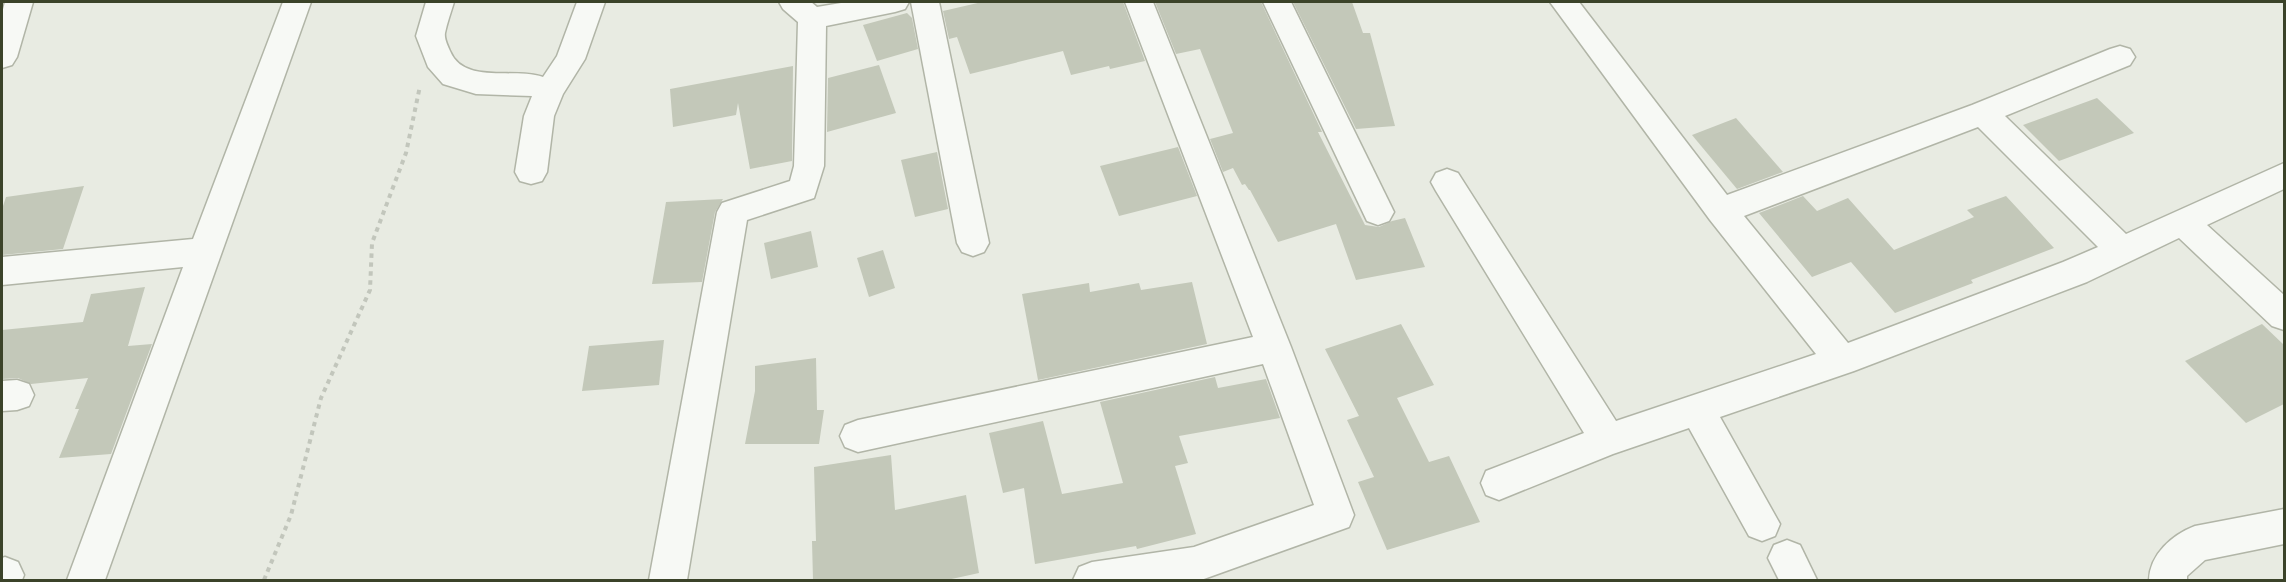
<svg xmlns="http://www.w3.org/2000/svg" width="2286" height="582" font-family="Helvetica,sans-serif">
<rect width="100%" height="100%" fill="#e8ebe2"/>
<g fill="#c3c8b9">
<polygon points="982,2 1123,2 1145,61 1110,69 1109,66 1071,75 1063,51 970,74 957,37 949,39 943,11"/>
<polygon points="1155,2 1261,2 1322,132 1318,132 1365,225 1379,227 1392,221 1405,218 1425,267 1356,280 1336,224 1278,242 1250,190 1249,190 1245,184 1242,185 1233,168 1223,172 1210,139 1233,133 1200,49 1176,54"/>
<polygon points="1293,2 1352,2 1363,33 1370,33 1395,126 1356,129"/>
<polygon points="907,13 912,18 918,49 877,61 863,25"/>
<polygon points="879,65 896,113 827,132 828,78"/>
<polygon points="793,66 792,161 750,169 738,103 736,115 673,127 670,89"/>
<polygon points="2097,98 2134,133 2059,161 2023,125"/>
<polygon points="1736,118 1783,172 1737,189 1692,135"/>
<polygon points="1178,147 1197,196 1119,216 1100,166"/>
<polygon points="937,152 948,209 915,217 901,160"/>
<polygon points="84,186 63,249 2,255 2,209 6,197"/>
<polygon points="1803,196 1817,211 1848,198 1894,250 1974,217 1967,210 2006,196 2054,248 1971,280 1973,283 1895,313 1851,262 1812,277 1759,213"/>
<polygon points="723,199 715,212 702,282 652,284 666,202"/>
<polygon points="811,231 818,267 771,279 764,243"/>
<polygon points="883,250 895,288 869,297 857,258"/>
<polygon points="1192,282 1207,344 1038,380 1022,294 1089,283 1090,292 1139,283 1141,290"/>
<polygon points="145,287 128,346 152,344 111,454 59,458 79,409 75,409 88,378 31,384 18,378 2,379 2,330 83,322 91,294"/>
<polygon points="1401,324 1434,385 1397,398 1429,462 1449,456 1480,522 1387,550 1358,482 1374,477 1347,420 1359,416 1325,349"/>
<polygon points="2262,324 2284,345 2284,404 2246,423 2185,361"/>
<polygon points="664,340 659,385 582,391 589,346"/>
<polygon points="816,358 817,410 824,410 819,444 745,444 755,391 755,366"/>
<polygon points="1215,377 1218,388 1266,379 1280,418 1179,436 1188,463 1175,466 1196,534 1137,549 1136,546 1035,564 1024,488 1003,493 989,433 1043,421 1062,494 1123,483 1100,402"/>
<polygon points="891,455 895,510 966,495 979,573 947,580 813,580 812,541 816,541 814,467"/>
</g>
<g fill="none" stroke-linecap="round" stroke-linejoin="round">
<g stroke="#b1b5a7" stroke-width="3">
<g id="minor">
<polygon points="5,2 33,2 17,57 12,65 2,68 2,13"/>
<polygon points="283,2 311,2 105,580 67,580 183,267 2,285 2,257 193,239"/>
<path d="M426,2h28c-3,10 -7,21 -9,31 -1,6 3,13 5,18 14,34 64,16 93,26l14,-21 20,-54h28l-20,57 -22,35 -9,22 -7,56 -5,9 -11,3 -11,-3 -5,-9 9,-56 8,-20 -56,-2 -33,-10 -15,-17 -12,-31z"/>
<polygon points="779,2 811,2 817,7 847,2 909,2 905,9 895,12 826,26 824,166 814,198 747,220 687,580 649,580 717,212 722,203 790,181 794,166 798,22 783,9"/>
<polygon points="911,2 939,2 989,243 984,252 973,256 962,252 957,243"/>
<polygon points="1125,2 1153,2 1291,347 1354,515 1349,527 1201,580 1073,580 1079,567 1092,562 1194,547 1314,505 1263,364 858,452 845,447 840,436 845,425 858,420 1253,337"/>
<polygon points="1263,2 1291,2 1394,212 1389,221 1378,225 1367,221"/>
<path d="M1550,2h29l148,193 245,-90 138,-56 10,-3 10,3 5,8 -5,8 -125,51 121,118 158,-71v26l-77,36 77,70v35l-12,-4 -93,-88 -92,44 -233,89 -134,46 60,107 -5,12 -13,5 -13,-5 -60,-108 -76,26 -114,46 -13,-5 -5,-12 5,-12 98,-38 -148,-242 -5,-9 5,-9 11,-4 11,4 158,248 200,-67 -106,-134zM1978,127l120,120 -35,15 -215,81 -104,-127z"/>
<polygon points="17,380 29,384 34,395 29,406 17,410 2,411 2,381"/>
<path d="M2284,509v35l-79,16 -18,16v4h-38c1,-26 23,-45 46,-54z"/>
<polygon points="1787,540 1800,545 1817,580 1779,580 1768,558 1774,545"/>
<polygon points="5,557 18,562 24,575 22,580 2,580 2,558"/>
</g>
</g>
<polyline stroke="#c2c6bc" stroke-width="4" stroke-dasharray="4.5 4.5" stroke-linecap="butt" points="264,580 291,515 321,398 370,290 372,243 406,153 420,86"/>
<use href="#minor" fill="#f7f9f5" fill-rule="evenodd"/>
</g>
<rect width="2286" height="582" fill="none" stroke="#3b4329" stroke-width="6"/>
</svg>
